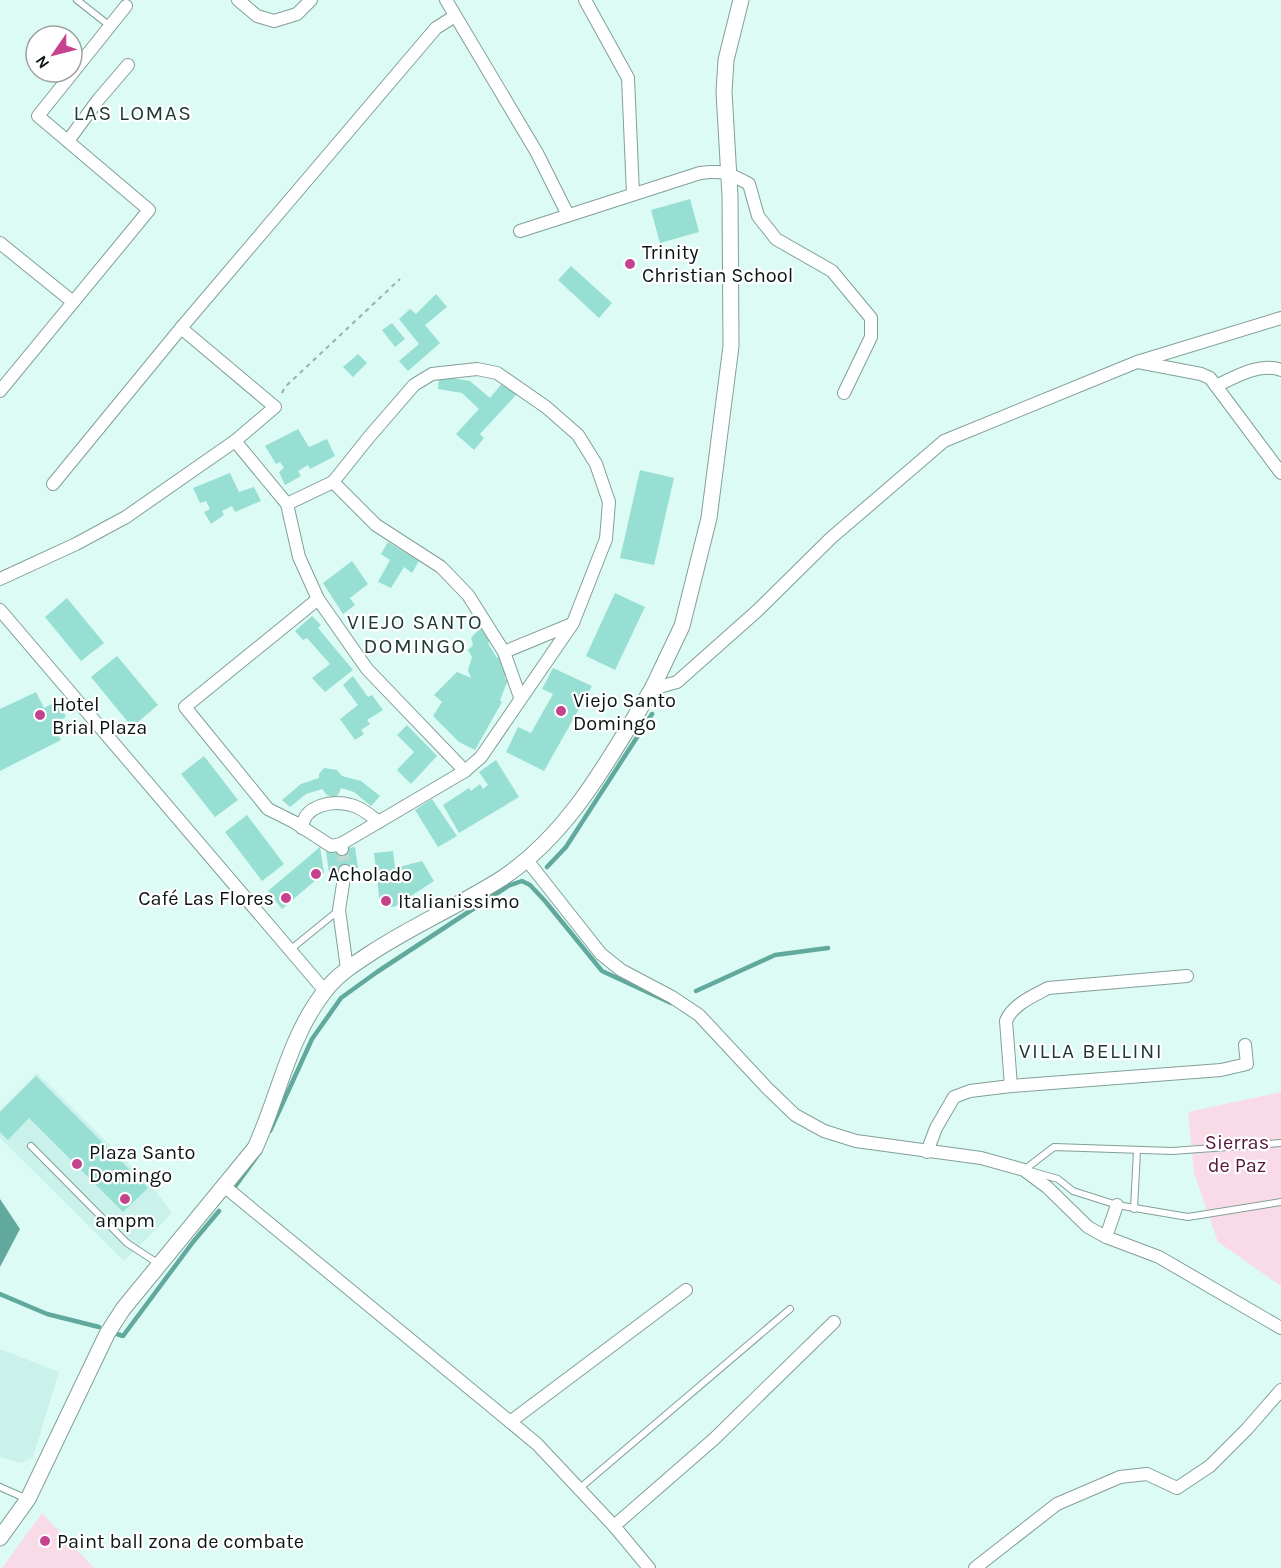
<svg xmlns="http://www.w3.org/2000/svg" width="1281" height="1568" font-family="Karla,sans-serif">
<rect width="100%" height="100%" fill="#ddfbf5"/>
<g fill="#caf2ea">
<polygon points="37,1073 154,1189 172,1213 124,1261 0,1138 0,1110"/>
<polygon points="0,1349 59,1372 33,1457 21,1463 0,1457"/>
</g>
<g fill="#f9dbe8">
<polygon points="1281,1092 1281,1286 1218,1242 1194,1173 1188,1112"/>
<polygon points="42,1513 94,1568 2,1568"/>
</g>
<polygon fill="#61a99d" points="0,1199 20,1229 0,1267"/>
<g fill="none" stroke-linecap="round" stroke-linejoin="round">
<g stroke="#61a99d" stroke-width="4.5">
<polyline points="547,867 566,847 652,714"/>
<polyline points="696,991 775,955 828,948"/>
<polyline points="270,1131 312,1039 341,998 377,972 508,886 522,881 530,885 545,901 602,971 671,1003"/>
<polyline points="234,1188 260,1152"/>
<polyline points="0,1294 47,1314 99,1327"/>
<polyline points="117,1334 123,1336 193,1242 219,1211"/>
</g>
</g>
<g fill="#96dfd2">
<polygon points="690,199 699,232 660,243 651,210"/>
<polygon points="571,266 612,303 599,318 558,280"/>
<polygon points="436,294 447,307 425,325 440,343 408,371 399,361 419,344 399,319 410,309 416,314"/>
<polygon points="392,323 405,339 395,347 382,330"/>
<polygon points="358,354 367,363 353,377 343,367"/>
<polygon points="439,376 470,381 490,398 503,382 517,394 480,434 484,438 474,450 456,434 479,409 462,393 438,389"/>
<polygon points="298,429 309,447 327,439 335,456 310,469 308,465 298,471 301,476 285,485 279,472 284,468 280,462 276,464 265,446"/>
<polygon points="640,470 674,478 654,565 620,558"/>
<polygon points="230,473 239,492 254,487 261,501 235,512 232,506 222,511 224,515 211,524 204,512 210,509 206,501 200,503 193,488"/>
<polygon points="388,542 419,561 412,573 404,567 391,588 378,582 390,560 381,554"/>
<polygon points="352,561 368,584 350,598 355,605 343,614 323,583"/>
<polygon points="615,593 645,607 615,670 586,656"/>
<polygon points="67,598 104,643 81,661 45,617"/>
<polygon points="312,616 321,625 318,628 353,670 325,692 312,678 330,664 307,638 303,640 295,631"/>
<polygon points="482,626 490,641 488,643 497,658 499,655 503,658 502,666 506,669 505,679 508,680 500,700 502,702 475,750 459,742 433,716 442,702 434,695 457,672 471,678 468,670 472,657 468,650 473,645 471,638"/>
<polygon points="117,656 158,705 132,727 91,677"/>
<polygon points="553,668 592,686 544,771 506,752 518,727 531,733 553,694 542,689"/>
<polygon points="353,676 368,697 372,695 383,710 367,720 370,724 361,730 364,734 355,740 340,719 358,705 343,685"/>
<polygon points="36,692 44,708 58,701 66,717 52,724 61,740 0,771 0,709"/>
<polygon points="407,725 437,756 411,784 397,770 414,752 397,735"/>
<polygon points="204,756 238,800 215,817 181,774"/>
<polygon points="496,760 519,797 459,833 443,805 469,788 471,791 480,784 483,789 488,785 479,772"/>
<polygon points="324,768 337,770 342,776 361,781 380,796 371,806 354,792 341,788 338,795 333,797 327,795 322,789 306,794 290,807 282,800 301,784 319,778 319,774"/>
<polygon points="432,799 457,836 438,847 415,810"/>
<polygon points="247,815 284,864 262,881 225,832"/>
<polygon points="320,847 324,873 282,909 268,891"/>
<polygon points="355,847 358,868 329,873 326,851"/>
<polygon points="393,851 395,868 422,861 434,881 394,907 380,905 374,853"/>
<polygon points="36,1076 148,1188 123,1212 29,1118 8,1140 0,1132 0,1112"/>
</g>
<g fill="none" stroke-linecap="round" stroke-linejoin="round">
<polyline stroke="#bed9d3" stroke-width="12" stroke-dasharray="12 6" stroke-linecap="butt" points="342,849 345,871"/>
<g stroke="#829f99" stroke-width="8">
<g id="service">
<polyline points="77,0 110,26"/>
<polyline points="291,949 339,910"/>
<polyline points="31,1146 127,1243 159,1264"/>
<polyline points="1024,1170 1054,1147 1172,1151 1281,1143"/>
<polyline points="1030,1171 1058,1179 1073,1191 1117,1205 1188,1217 1281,1202"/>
<polyline points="1134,1209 1137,1150"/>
<polyline points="0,1487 27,1499"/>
<polyline points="580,1488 790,1309"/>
</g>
</g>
<g stroke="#829f99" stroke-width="14">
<g id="minor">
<polyline points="238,0 257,16 274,21 297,14 311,0"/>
<polyline points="446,0 537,153 568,215"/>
<polyline points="585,0 628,78 633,194"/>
<polyline points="68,141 98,100 128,65"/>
<path d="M520,231l180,-58c23,-3 29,0 49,11l9,32 18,23 56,32 39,47v19l-27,56"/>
<polyline points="0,243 73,302"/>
<polyline points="1138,362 1201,374 1210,378 1281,473"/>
<path d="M1216,386c19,-9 44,-24 65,-16"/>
<polyline points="0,391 149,210 38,116 126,6"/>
<polyline points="235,441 287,504 299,557 318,599 367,669 465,771"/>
<polyline points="333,482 376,525 441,567 468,595 504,652 520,697"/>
<polyline points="53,484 181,328 436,28 455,16"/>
<polyline points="287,504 333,482 369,437 414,385 432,374 477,369 497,373 546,407 578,435 596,464 609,502 606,539 573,623 481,757 465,771 341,844 342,849"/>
<polyline points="0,579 76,544 126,517 235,441 275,407 181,328"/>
<polyline points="318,599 185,707 268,809 294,822 331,846 341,844"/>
<polyline points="0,610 325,991"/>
<polyline points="504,652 572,624"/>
<polyline points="652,689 677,682 757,611 831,538 944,441 1137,362 1281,318"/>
<path d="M302,828c2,-23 30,-28 49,-23 10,2 20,11 28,17"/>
<polyline points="526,859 601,954 621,970 672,997 699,1015 767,1088 795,1115 824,1131 856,1141 981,1158 1024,1170 1047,1187 1088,1227 1106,1237 1159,1257 1281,1328"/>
<polyline points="345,871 339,910 347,969"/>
<path d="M1011,1086l-5,-65c6,-16 27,-25 42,-33l139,-12"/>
<polyline points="927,1152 936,1128 954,1097 970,1091 1011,1086 1221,1070 1247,1064 1245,1045"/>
<polyline points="224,1186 537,1444 614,1526 649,1568"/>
<polyline points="1106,1237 1117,1205"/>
<polyline points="510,1422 686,1290"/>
<polyline points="614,1526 714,1439 834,1322"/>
<polyline points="975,1568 1057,1504 1120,1477 1147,1474 1177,1488 1210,1466 1247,1429 1281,1390"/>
</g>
</g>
<g stroke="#829f99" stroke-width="17">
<path id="tertiary" d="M0,1538l28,-39 79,-165 16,-25 132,-161c24,-52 34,-112 70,-157 12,-16 29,-27 46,-38 41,-27 87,-47 130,-74 70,-46 108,-121 151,-190l30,-63 27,-108 22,-172 -1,-150 -6,-104 2,-32 15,-60"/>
</g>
<polyline stroke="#98b0ab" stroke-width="2" stroke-dasharray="4.5 4.5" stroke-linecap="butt" points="282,393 285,387 400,279"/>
<use href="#service" stroke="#fff" stroke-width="6"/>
<use href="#minor" stroke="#fff" stroke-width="12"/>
<use href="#tertiary" stroke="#fff" stroke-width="15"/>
</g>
<g fill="#c4438c" stroke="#fff" stroke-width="2">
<circle cx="630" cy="264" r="6"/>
<circle cx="561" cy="711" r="6"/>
<circle cx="40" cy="715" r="6"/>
<circle cx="316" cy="874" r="6"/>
<circle cx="286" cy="898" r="6"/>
<circle cx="386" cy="901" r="6"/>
<circle cx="77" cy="1164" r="6"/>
<circle cx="125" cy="1199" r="6"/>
<circle cx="45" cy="1541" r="6"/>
</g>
<g text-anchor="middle" stroke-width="4.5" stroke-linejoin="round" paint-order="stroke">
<g font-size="20" fill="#0b1614" stroke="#fff" text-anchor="start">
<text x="642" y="259">Trinity<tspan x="642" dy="23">Christian School</tspan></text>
<text x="573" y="707">Viejo Santo<tspan x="573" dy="23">Domingo</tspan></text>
<text x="52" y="711">Hotel<tspan x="52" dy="23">Brial Plaza</tspan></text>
<text x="328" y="881">Acholado</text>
<text x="274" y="905" text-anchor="end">Café Las Flores</text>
<text x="398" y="908">Italianissimo</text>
<text x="89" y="1159">Plaza Santo<tspan x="89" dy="23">Domingo</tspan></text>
<text x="125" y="1227" text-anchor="middle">ampm</text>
<text x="57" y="1548">Paint ball zona de combate</text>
</g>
<g font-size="20" fill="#551339" stroke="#fff">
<text x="1237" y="1149">Sierras<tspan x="1237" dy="23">de Paz</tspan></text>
</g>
<g font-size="21" letter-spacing="1.5" fill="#203935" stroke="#fff">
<text x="133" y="120">LAS LOMAS</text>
<text x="415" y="629">VIEJO SANTO<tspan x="415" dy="24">DOMINGO</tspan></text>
<text x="1091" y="1058">VILLA BELLINI</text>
</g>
</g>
<g transform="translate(54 54) rotate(235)"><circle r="28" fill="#ffffff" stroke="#9da2a1" stroke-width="1.5"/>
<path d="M0-4.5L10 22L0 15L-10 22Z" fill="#c4438c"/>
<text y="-9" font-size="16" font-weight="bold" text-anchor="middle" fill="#0b1614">N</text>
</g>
</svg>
